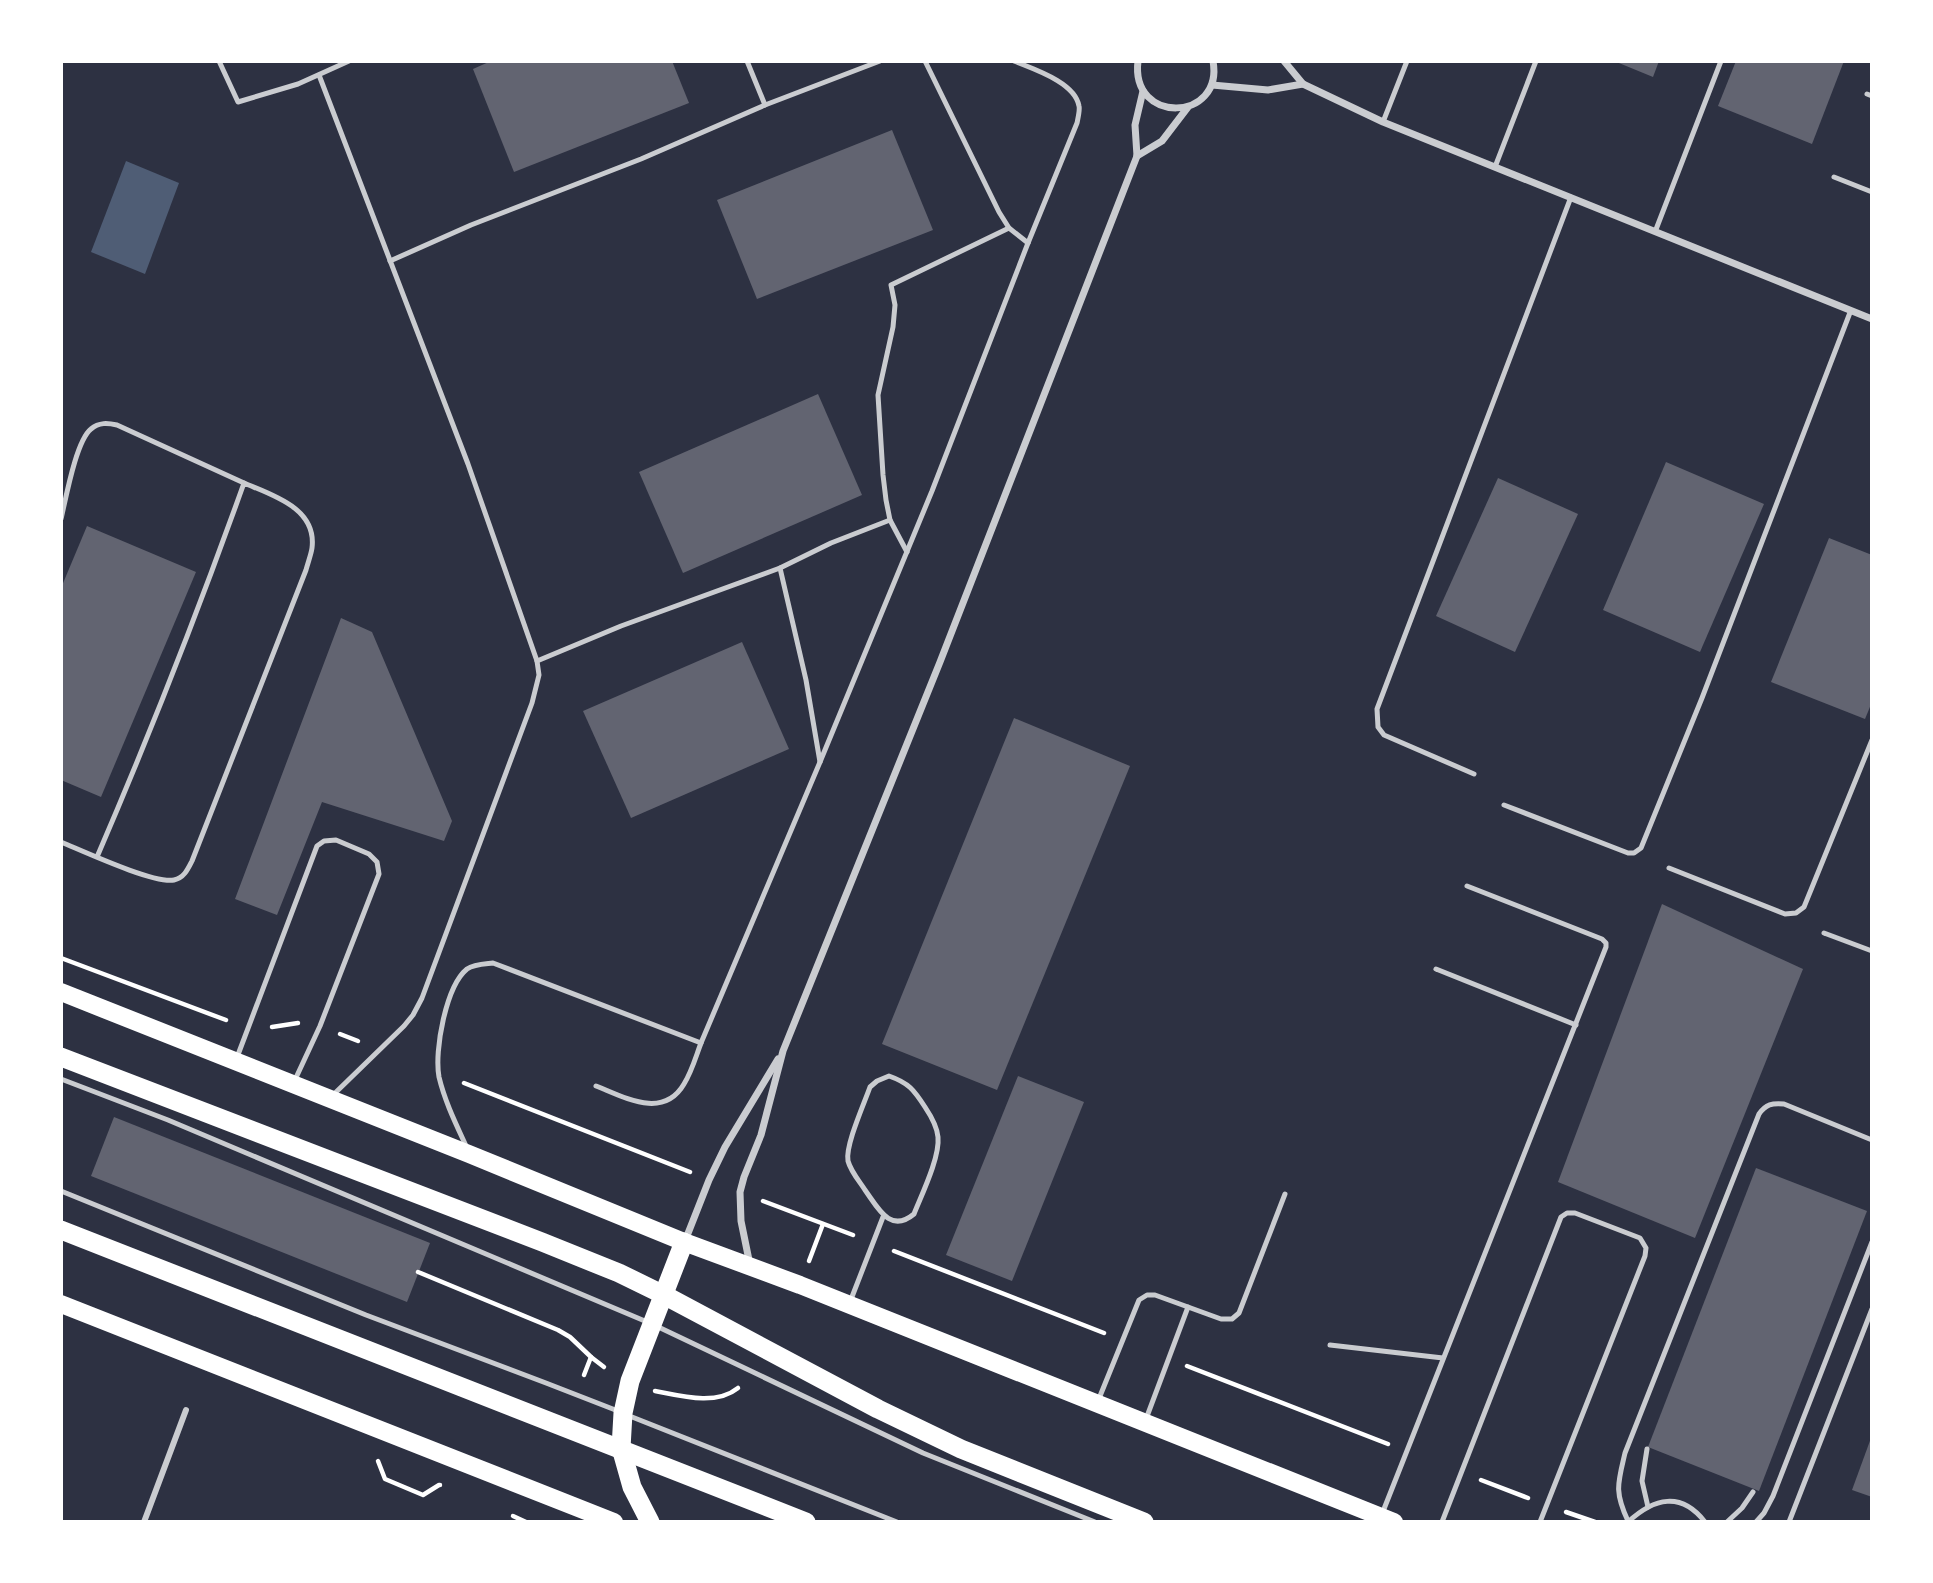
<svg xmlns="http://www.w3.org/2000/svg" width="1933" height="1583" font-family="'Times New Roman',serif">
<rect width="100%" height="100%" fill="#2d3142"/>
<polygon fill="#4f5d75" points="126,161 179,183 145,274 91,252"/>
<g fill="#626471">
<polygon points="491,61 672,61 689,103 514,172 473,69"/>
<polygon points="1614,61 1659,61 1653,77"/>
<polygon points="1736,61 1844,61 1812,144 1718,106"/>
<polygon points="892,130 933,230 757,299 717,200"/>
<polygon points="818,394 862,495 683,573 639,472"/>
<polygon points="1666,462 1764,504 1700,652 1603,610"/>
<polygon points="1498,478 1578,514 1515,652 1436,616"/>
<polygon points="87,526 196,572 101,797 61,780 61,588"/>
<polygon points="1829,538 1872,555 1872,702 1865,719 1771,682"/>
<polygon points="341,618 372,632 452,821 444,841 322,802 277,915 235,899"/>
<polygon points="742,642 789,749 631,818 583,711"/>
<polygon points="1014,718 1130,766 997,1090 882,1044"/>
<polygon points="1662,904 1803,969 1695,1238 1558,1182"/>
<polygon points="1018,1076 1084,1102 1012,1281 946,1255"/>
<polygon points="114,1117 430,1243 407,1302 91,1176"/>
<polygon points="1756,1168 1867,1211 1759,1491 1648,1447"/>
<polygon points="1871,1438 1872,1438 1872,1497 1852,1490"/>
</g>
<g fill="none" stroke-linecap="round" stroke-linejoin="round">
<g stroke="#fff" stroke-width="4.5">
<polyline points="61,958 226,1020"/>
<polyline points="272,1027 298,1023"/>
<polyline points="340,1034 358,1041"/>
<polyline points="464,1083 690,1172"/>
<polyline points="763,1201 853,1235"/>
<polyline points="894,1251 1104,1333"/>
<polyline points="809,1261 823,1224"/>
<polyline points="418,1272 558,1330 570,1337 591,1357"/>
<polyline points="1187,1366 1388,1444"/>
<polyline points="584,1375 591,1357 604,1367"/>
<path d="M655,1391c26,5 61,15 83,-3"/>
<polyline points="378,1461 385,1479 423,1495 439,1485 440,1485"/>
<polyline points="1481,1480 1528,1498"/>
<polyline points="1566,1512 1595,1522"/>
<polyline points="513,1516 526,1522"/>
</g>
<g stroke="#caccd0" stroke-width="5">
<polyline points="219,61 238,102 298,84 349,61"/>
<polyline points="747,61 765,105"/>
<polyline points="925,61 999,212 1009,228 1028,243"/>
<polyline points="319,75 468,464 537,661 539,675 532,703 422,998 413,1015 404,1026 332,1096"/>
<polyline points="1867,94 1872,96"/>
<polyline points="1383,122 1407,61"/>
<polyline points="1495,167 1536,61"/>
<polyline points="1834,177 1872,192"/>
<polyline points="1655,232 1721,61"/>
<polyline points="390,261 471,225 641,159 765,105 880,61"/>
<path d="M61,519c5,-21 15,-78 30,-90 8,-7 17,-6 26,-4l127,58"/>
<polyline points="907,552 890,520 886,500 883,475 878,395 893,327 895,305 891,285 1009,228"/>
<polyline points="537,661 621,626 780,568"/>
<polyline points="820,762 806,680 780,568 831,543 890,520"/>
<polyline points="1474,774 1384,735 1378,727 1377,709 1571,197"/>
<polyline points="1504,805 1628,853 1634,853 1641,848 1702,698 1851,310"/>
<path d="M61,842c22,9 93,42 113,38 10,-2 14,-11 18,-19l114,-291c2,-8 5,-15 6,-22 5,-40 -40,-53 -68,-65 -45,126 -94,251 -147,374"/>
<polyline points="1669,868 1785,914 1796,913 1804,907 1872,740"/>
<polyline points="1824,933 1872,951"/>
<polyline points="1436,969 1576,1025"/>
<polyline points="236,1060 317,846 324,841 336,840 369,854 377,862 379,874 320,1026 294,1082"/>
<path d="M889,1076c20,7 25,14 36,31 6,9 12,19 13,30 2,20 -16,57 -24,77 -24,20 -36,-6 -49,-24 -5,-8 -14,-18 -17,-29 -3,-15 16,-57 22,-74l7,-6z"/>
<polyline points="61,1079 168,1120 652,1324 923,1453 1095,1522"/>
<path d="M596,1086c28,11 67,34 88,-2 8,-13 12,-28 17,-41"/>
<path d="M467,1148c-11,-24 -22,-46 -28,-71 -5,-26 7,-91 28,-108 7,-5 17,-5 26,-6l208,80 119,-281 112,-271 96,-248 49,-120c1,-5 3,-13 2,-17 -4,-24 -46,-37 -65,-45"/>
<polyline points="61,1191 366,1315 546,1383 618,1411"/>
<polyline points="850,1302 883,1217"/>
<polyline points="1330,1345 1443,1358"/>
<polyline points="1098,1401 1139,1300 1147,1295 1155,1295 1221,1319 1232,1319 1239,1313 1285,1194"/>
<polyline points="627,1415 897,1522"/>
<polyline points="1146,1419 1188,1307"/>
<polyline points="1647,1449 1642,1481 1648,1507"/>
<polyline points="1382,1514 1606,947 1606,943 1602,939 1467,886"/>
<path d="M1628,1521c-14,-30 -10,-38 -3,-68l134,-339c7,-10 13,-11 25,-10l88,36"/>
<polyline points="1442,1522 1561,1217 1567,1213 1575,1213 1640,1238 1646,1248 1645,1256 1540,1522"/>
<path d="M1628,1522c26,-24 53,-31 77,0"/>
<polyline points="1727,1522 1742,1508 1753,1492"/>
<polyline points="1756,1522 1764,1513 1773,1496 1872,1242"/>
<polyline points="1789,1522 1872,1309"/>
</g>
<polyline stroke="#caccd0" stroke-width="6" points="144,1522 186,1410"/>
<g stroke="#caccd0" stroke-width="7">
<path d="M1138,61c-8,64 86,61 75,0"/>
<polyline points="1284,61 1303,84 1383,122 1872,319"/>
<polyline points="1212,85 1268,90 1303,84"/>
<polyline points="1137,156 1162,141 1188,107"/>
<polyline points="685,1241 709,1180 725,1147 778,1059"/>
<polyline points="750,1265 741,1221 740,1192 744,1177 761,1135 783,1051 940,662 1137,156 1135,125 1143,91"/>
</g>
<g stroke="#fff" stroke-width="18">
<polyline points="61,992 469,1154 684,1242 800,1285 1394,1522"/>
<polyline points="61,1304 614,1522"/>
</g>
<g stroke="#fff" stroke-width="19">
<polyline points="61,1057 542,1242 619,1273 664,1295 878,1409 961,1449 1144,1522"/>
<polyline points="61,1230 806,1522"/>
<polyline points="650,1522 632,1487 621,1448 623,1413 630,1381 684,1242"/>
</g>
</g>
<rect width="1933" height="1583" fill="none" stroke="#ffffff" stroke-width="126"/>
</svg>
